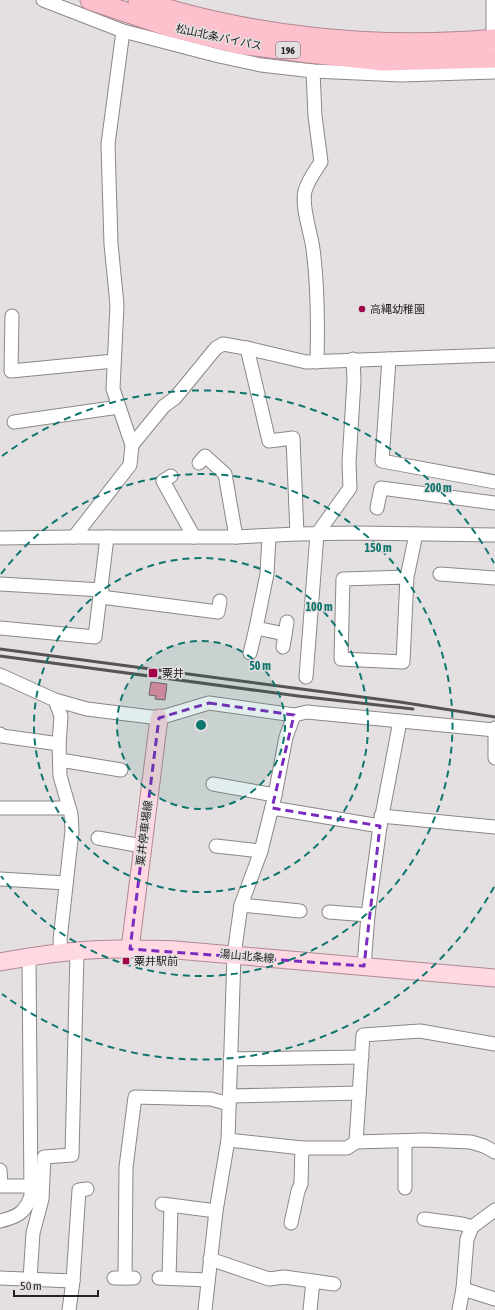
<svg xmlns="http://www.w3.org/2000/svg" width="495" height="1310" font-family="'Asap Condensed','Noto Sans JP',sans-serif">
<rect width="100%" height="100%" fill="#e4dfe0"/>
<polygon fill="#e88aa1" stroke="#6d6869" points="151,682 167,684 165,700 155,699 156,696 149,695"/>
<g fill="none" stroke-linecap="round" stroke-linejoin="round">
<g stroke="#8c8787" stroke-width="15">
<g id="minor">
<polyline points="43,0 123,31 219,56 261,65 313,71 401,75 495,72"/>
<polyline points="493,47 493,0"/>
<path d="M313,71l2,45 6,46c-6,9 -13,18 -16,29 -4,15 6,42 8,58 5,37 5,75 4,113"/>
<polyline points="12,316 11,371 114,361"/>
<polyline points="247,348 269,441 293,438 297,534"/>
<polyline points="389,359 382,461 495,482"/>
<polyline points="14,422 119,407"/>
<polyline points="132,445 164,406 175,398 216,348 223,344 251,349 306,362 495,355"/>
<polyline points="199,463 205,456 225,474 236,537"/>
<polyline points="171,476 163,481 194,537"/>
<polyline points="377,508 381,488 495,503"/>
<polyline points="269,536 267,574 256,628 285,634"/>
<polyline points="74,537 130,465 132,445 113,389 117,305 111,244 108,144 123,31"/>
<polyline points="0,538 74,537 236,537 297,534 357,533 495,535"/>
<polyline points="440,574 495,578"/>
<polyline points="407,577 343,579 341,659 403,662 407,577 416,534"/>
<polyline points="0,584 102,590"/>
<polyline points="101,597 218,612 220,601"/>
<polyline points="0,628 95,637 107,537"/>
<polyline points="283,647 287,622"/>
<polyline points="250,653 256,628"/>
<polyline points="0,675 55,700 87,709 159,718 209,703 294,715 307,712 495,730"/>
<polyline points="306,677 317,534 350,488 349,462 354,381 353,359"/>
<polyline points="55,700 61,716 59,744 60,776 71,814 72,831 60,940 61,953"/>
<polyline points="495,728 495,758"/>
<polyline points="0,734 2,736 59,744"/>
<polyline points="60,760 121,770"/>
<polyline points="213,784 275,795"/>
<polyline points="0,808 69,808"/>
<polyline points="272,808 380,826"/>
<polyline points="381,816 495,827"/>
<polyline points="98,838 142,846"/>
<polyline points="216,846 261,851"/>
<polyline points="0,879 66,883"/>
<polyline points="241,905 300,911"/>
<polyline points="329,912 368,915"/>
<polyline points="364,966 368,915 380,826 400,721"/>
<polyline points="230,1059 362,1057"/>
<polyline points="229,1096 359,1093"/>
<polyline points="228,1140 302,1148 347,1148 356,1142 424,1140 471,1142 484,1146 495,1152"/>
<polyline points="356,1142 363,1035 420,1031 495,1044"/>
<polyline points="0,1170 1,1186 41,1186"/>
<polyline points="405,1188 405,1141"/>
<polyline points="162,1204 216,1211"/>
<polyline points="424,1219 462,1224 472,1227"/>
<path d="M0,1221c17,-4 25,-8 31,-25l-2,-238"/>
<polyline points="291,1223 298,1191 301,1184 302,1148"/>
<polyline points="210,1259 269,1279 284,1277 334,1284"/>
<polyline points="0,1278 73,1281 69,1310"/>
<polyline points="114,1278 134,1278"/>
<polyline points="125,1278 126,1167 135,1097 211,1099 229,1104"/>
<polyline points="159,1278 208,1280"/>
<polyline points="169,1278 171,1206"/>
<polyline points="30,1279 33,1233 42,1199 44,1157 72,1155 77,952"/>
<polyline points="73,1281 79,1190 87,1189"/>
<polyline points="463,1289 495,1299"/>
<polyline points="205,1310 216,1211 228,1140 234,955 241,905 261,851 275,795 286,737 294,715"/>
<polyline points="310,1310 313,1281"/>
<polyline points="459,1310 463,1289 467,1239 472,1227 495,1210"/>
</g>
</g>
<g stroke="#b18992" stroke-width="19">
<g id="major">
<polyline points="130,949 159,718"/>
<path d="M0,962c42,-8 87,-14 130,-13 16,0 31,0 46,1l319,28"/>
</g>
</g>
<g stroke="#b18992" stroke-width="21">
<g id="highway">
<polyline points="90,0 170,27 238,44 309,53 383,61 495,58"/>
<path d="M138,0c113,37 239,50 357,39"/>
</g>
</g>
<use href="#minor" stroke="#fff" stroke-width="13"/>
<use href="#major" stroke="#fed9e1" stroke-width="17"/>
<use href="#highway" stroke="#fdc0cd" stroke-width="19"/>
<g stroke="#565353" stroke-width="3">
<polyline points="0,649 400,702 495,717"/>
<polyline points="0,656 298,696 413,709"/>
</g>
</g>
<path fill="none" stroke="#7b2cbf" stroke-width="3" stroke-dasharray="8 5" stroke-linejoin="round" d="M209,703l85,12 -22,93 108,18 -16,140 -234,-17 29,-231z"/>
<circle cx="201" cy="725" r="84" fill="#0f766e" fill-opacity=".12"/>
<g fill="none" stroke="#0f766e" stroke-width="2" stroke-dasharray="7 5">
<circle cx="201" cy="725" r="84"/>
<circle cx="201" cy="725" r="167"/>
<path d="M1 574A251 251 0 1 1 1 876"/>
<path d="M494 887A335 335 0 0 1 2 994M2 456A335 335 0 0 1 494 563"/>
</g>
<g fill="#9f0449" stroke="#e4dfe0" stroke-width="1.5">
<circle cx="362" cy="309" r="4"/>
<rect x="148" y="668" width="10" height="10" rx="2"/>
<rect x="122" y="957" width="8" height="8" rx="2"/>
</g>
<g text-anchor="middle" stroke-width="3" stroke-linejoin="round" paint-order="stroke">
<rect fill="#e4dfe0" stroke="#5e5b5c" stroke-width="1" x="276" y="42" width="24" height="16" rx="3"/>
<g font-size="10" font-weight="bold" fill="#252323">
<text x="288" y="54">196</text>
</g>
<g font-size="11" fill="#252323" stroke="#e4dfe0">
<text transform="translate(219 37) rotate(12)" y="4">松山北条バイパス</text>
<text transform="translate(144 833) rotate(-83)" y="4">粟井停車場線</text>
<text transform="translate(247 956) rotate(5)" y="4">湯山北条線</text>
</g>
<g font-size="11" fill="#252323" stroke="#e4dfe0" text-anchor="start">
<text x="370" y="313">高縄幼稚園</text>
<text x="162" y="677">粟井</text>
<text x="134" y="965">粟井駅前</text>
</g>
</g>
<circle cx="201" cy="725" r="6" fill="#0f766e" stroke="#e4dfe0" stroke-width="2"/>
<g font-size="12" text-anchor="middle" font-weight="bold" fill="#0f766e" stroke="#e4dfe0" stroke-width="3" stroke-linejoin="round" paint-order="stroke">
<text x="438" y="492">200 m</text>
<text x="378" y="552">150 m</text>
<text x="319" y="611">100 m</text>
<text x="260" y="670">50 m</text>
</g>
<path d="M14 1290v6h84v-6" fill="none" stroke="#252323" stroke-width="2"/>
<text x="20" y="1290" font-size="12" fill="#252323" stroke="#e4dfe0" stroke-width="3" paint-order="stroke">50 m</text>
</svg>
